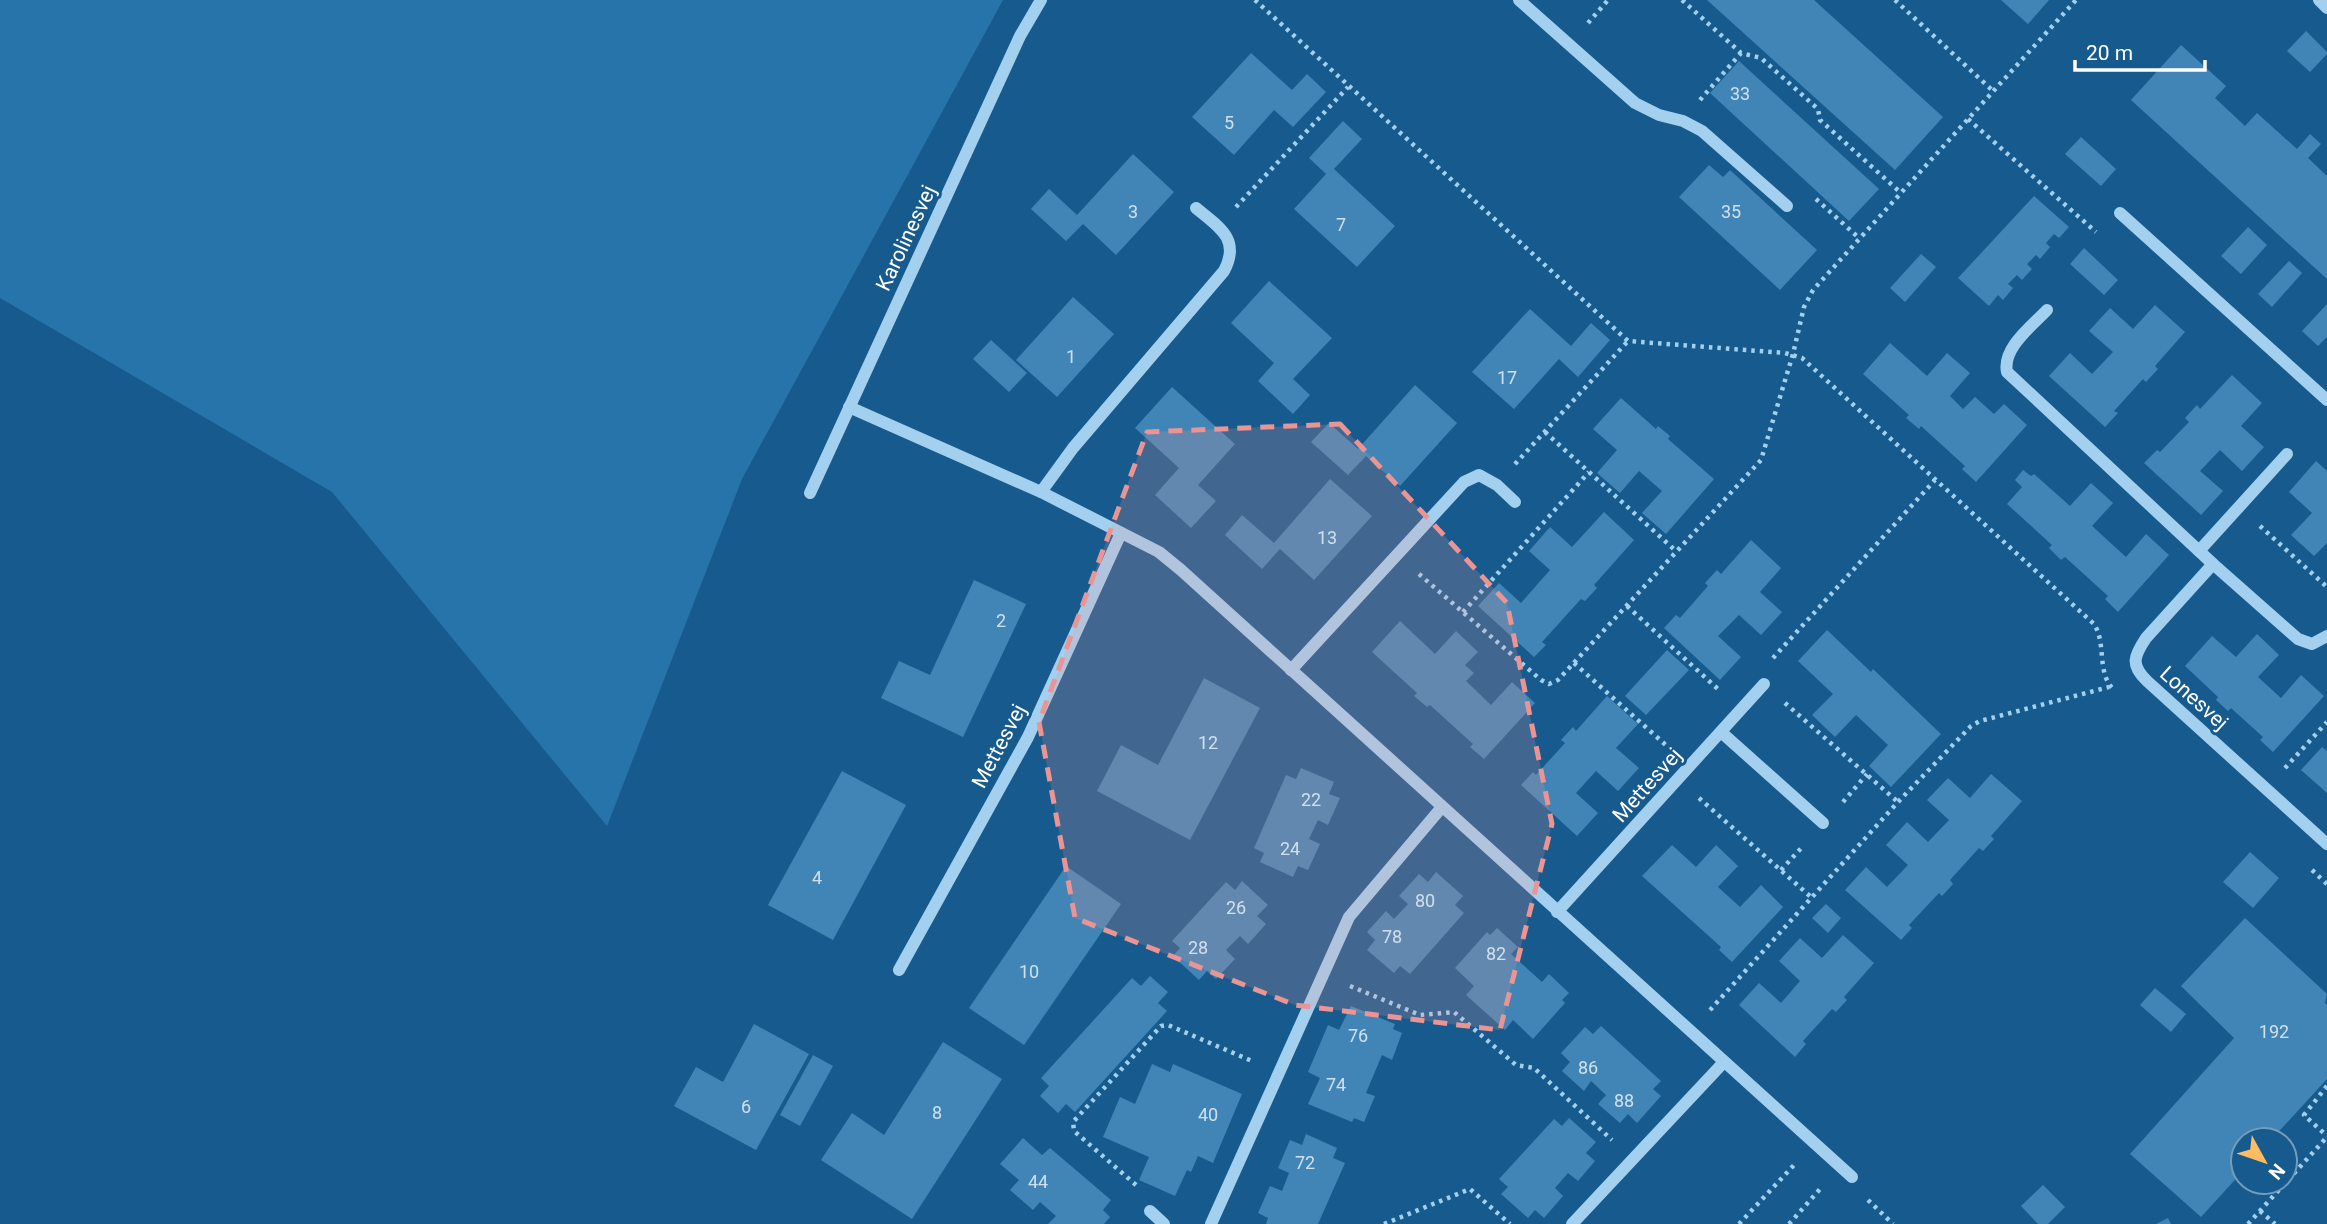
<svg xmlns="http://www.w3.org/2000/svg" width="2327" height="1224" font-family="Roboto,sans-serif">
<rect width="100%" height="100%" fill="#175b8e"/>
<polygon fill="#2774aa" points="0,0 1003,0 742,479 607,826 332,492 0,298"/>
<g fill="#4085b6">
<polygon points="1707,0 1814,0 1943,117 1895,170"/>
<polygon points="2001,0 2049,0 2028,24"/>
<polygon points="2306,31 2327,52 2327,54 2310,72 2287,51"/>
<polygon points="2181,45 2226,86 2215,98 2245,126 2257,113 2297,149 2310,134 2321,144 2308,158 2327,176 2327,279 2131,100"/>
<polygon points="1251,53 1292,90 1307,74 1326,92 1293,127 1274,110 1234,155 1192,117"/>
<polygon points="1739,61 1879,189 1849,221 1710,93"/>
<polygon points="1343,121 1362,139 1334,169 1395,226 1357,267 1294,209 1326,174 1309,158"/>
<polygon points="2081,137 2116,169 2101,186 2065,154"/>
<polygon points="1133,154 1174,192 1116,255 1083,224 1066,241 1031,209 1049,189 1077,215"/>
<polygon points="1709,165 1723,177 1730,170 1817,250 1780,290 1679,197"/>
<polygon points="2034,196 2069,227 2059,238 2054,234 2046,243 2050,247 2040,259 2036,255 2027,264 2032,269 2022,280 2017,275 2008,284 2013,288 2003,300 1998,295 1989,306 1958,278"/>
<polygon points="2248,227 2267,245 2241,274 2221,256"/>
<polygon points="2084,248 2118,280 2104,295 2070,264"/>
<polygon points="1921,254 1936,267 1905,302 1890,288"/>
<polygon points="2289,261 2302,273 2272,307 2258,294"/>
<polygon points="1269,281 1332,338 1293,379 1310,395 1293,414 1258,381 1274,363 1231,323"/>
<polygon points="1073,297 1114,334 1057,397 1016,360"/>
<polygon points="2327,304 2327,337 2318,346 2302,331"/>
<polygon points="2155,305 2185,332 2155,366 2158,369 2146,382 2143,379 2114,411 2118,413 2105,427 2049,376 2070,353 2092,374 2113,352 2089,331 2110,308 2133,329"/>
<polygon points="1530,309 1571,346 1591,323 1610,340 1578,377 1559,359 1514,409 1472,372"/>
<polygon points="991,340 1027,373 1009,392 973,359"/>
<polygon points="1890,343 1927,376 1947,353 1970,373 1950,396 1963,409 1975,397 1994,414 2004,404 2027,425 1976,482 1962,469 1965,466 1921,426 1919,429 1906,418 1909,415 1863,374"/>
<polygon points="2232,375 2262,403 2241,426 2264,447 2242,471 2220,450 2200,471 2223,491 2201,515 2144,463 2157,450 2160,452 2189,422 2185,418 2197,405 2200,409"/>
<polygon points="1415,385 1457,423 1400,486 1366,456 1348,475 1311,442 1329,423 1358,449"/>
<polygon points="1172,387 1235,444 1198,485 1216,501 1191,528 1155,495 1179,468 1135,428"/>
<polygon points="1621,398 1656,429 1658,426 1670,436 1668,439 1714,479 1666,534 1642,513 1662,491 1639,471 1620,493 1597,473 1617,450 1593,429"/>
<polygon points="2316,461 2327,471 2327,543 2314,556 2291,535 2312,513 2289,492"/>
<polygon points="2023,470 2031,476 2034,474 2070,506 2091,483 2113,503 2092,526 2126,557 2146,534 2169,555 2118,612 2105,599 2108,596 2065,557 2061,560 2049,548 2052,545 2007,504 2022,487 2015,480"/>
<polygon points="1330,479 1372,516 1314,580 1280,549 1262,569 1225,535 1242,515 1274,543"/>
<polygon points="1604,512 1634,540 1594,585 1597,588 1585,601 1581,599 1542,642 1546,645 1534,657 1478,606 1499,583 1521,603 1550,570 1529,551 1550,527 1572,547"/>
<polygon points="1751,540 1781,568 1760,592 1782,612 1761,635 1739,615 1718,636 1741,657 1720,680 1664,628 1676,615 1680,618 1708,586 1705,583 1717,570 1721,574"/>
<polygon points="974,580 1026,604 963,737 881,698 899,661 930,675"/>
<polygon points="1400,621 1435,654 1456,631 1478,652 1465,665 1474,673 1466,681 1491,705 1512,682 1535,703 1484,759 1470,747 1473,744 1430,705 1427,707 1414,696 1417,693 1372,652"/>
<polygon points="1827,630 1871,672 1873,669 1941,734 1891,787 1869,766 1888,745 1856,715 1835,737 1812,715 1833,694 1798,661"/>
<polygon points="2257,634 2279,655 2258,677 2281,698 2301,675 2324,696 2273,752 2260,740 2263,737 2231,708 2228,711 2216,700 2218,697 2185,666 2212,636 2236,657"/>
<polygon points="1667,650 1689,670 1646,715 1625,696"/>
<polygon points="1204,678 1260,708 1190,840 1097,791 1121,745 1158,765"/>
<polygon points="1607,696 1638,724 1616,748 1639,768 1618,791 1596,771 1576,793 1598,813 1577,836 1521,785 1533,772 1536,775 1565,743 1561,740 1573,727 1576,731"/>
<polygon points="2322,747 2327,751 2327,793 2301,770"/>
<polygon points="1301,768 1334,782 1329,794 1340,798 1328,825 1318,820 1309,839 1320,844 1308,870 1298,866 1293,877 1260,862 1264,853 1254,848 1286,775 1296,779"/>
<polygon points="842,771 906,805 833,940 768,905"/>
<polygon points="1991,774 2022,801 1991,836 1994,839 1983,851 1979,848 1950,880 1953,884 1942,896 1939,893 1909,925 1912,928 1901,940 1845,890 1866,867 1887,887 1908,865 1886,845 1907,822 1928,842 1949,820 1927,800 1948,778 1970,798"/>
<polygon points="1672,845 1696,867 1716,845 1738,866 1718,887 1740,907 1761,885 1783,907 1732,962 1719,950 1721,947 1642,876"/>
<polygon points="2250,852 2279,878 2253,908 2223,882"/>
<polygon points="1066,866 1121,904 1024,1045 969,1008"/>
<polygon points="1436,872 1463,896 1455,905 1464,913 1410,974 1400,966 1394,973 1367,950 1375,940 1367,932 1386,911 1394,919 1408,904 1399,896 1419,874 1428,882"/>
<polygon points="1242,881 1268,905 1257,916 1266,924 1248,944 1240,936 1226,950 1235,959 1216,979 1207,971 1199,980 1173,956 1180,948 1172,941 1226,882 1235,890"/>
<polygon points="1826,904 1841,918 1828,933 1812,918"/>
<polygon points="2245,918 2327,994 2325,1003 2327,1005 2327,1079 2271,1140 2243,1140 2243,1171 2201,1217 2130,1154 2234,1038 2181,986"/>
<polygon points="1497,928 1518,947 1511,954 1542,982 1549,974 1569,993 1562,1000 1565,1003 1533,1039 1513,1020 1505,1030 1466,995 1474,986 1455,968 1487,932 1490,935"/>
<polygon points="1843,935 1874,963 1844,997 1847,1000 1836,1012 1832,1009 1803,1041 1806,1044 1795,1057 1739,1005 1759,983 1781,1003 1800,981 1779,961 1800,938 1822,958"/>
<polygon points="1150,976 1168,992 1158,1003 1167,1011 1075,1112 1066,1104 1058,1113 1040,1096 1049,1086 1041,1078 1132,978 1141,986"/>
<polygon points="2155,988 2186,1014 2171,1032 2140,1005"/>
<polygon points="1351,1006 1395,1024 1393,1029 1402,1033 1392,1060 1382,1055 1366,1093 1375,1096 1364,1122 1354,1118 1352,1122 1308,1104 1320,1078 1308,1072 1328,1025 1339,1030"/>
<polygon points="754,1024 809,1054 756,1150 674,1106 696,1067 723,1082"/>
<polygon points="1601,1026 1661,1081 1653,1089 1661,1096 1637,1123 1628,1114 1620,1123 1598,1104 1606,1095 1591,1081 1584,1091 1562,1071 1570,1062 1561,1053 1585,1027 1593,1034"/>
<polygon points="943,1042 1002,1079 912,1219 821,1160 852,1113 884,1135"/>
<polygon points="813,1055 833,1066 800,1126 780,1115"/>
<polygon points="1152,1064 1170,1072 1173,1064 1242,1094 1213,1163 1198,1156 1191,1172 1187,1170 1175,1196 1139,1180 1149,1157 1103,1137 1120,1097 1135,1104"/>
<polygon points="1569,1118 1596,1142 1586,1153 1595,1161 1578,1181 1568,1173 1555,1188 1563,1196 1544,1218 1535,1210 1528,1218 1501,1194 1508,1187 1499,1179 1554,1119 1562,1126"/>
<polygon points="1306,1134 1337,1148 1333,1158 1345,1163 1318,1224 1266,1224 1268,1218 1258,1213 1270,1186 1282,1191 1289,1173 1278,1168 1290,1140 1302,1145"/>
<polygon points="1023,1138 1042,1155 1050,1148 1111,1200 1103,1210 1110,1217 1104,1224 1048,1224 1056,1216 1040,1202 1033,1210 1010,1190 1019,1180 1000,1164"/>
<polygon points="2043,1185 2065,1207 2048,1224 2038,1224 2021,1206"/>
<polygon points="2168,1218 2171,1224 2156,1224"/>
</g>
<g fill="none" stroke-linecap="round" stroke-linejoin="round">
<g stroke="#a3d0ef" stroke-width="4.5" stroke-dasharray="3.5 5" stroke-linecap="butt">
<path d="M1255,0l373,341 157,12 17,5 292,266c13,20 2,49 20,66"/>
<polyline points="1682,0 1741,53 1761,58 1818,109 1820,120 1901,193"/>
<polyline points="1895,0 1993,91"/>
<polyline points="1588,23 1608,0"/>
<polyline points="1700,100 1741,53"/>
<polyline points="1968,119 2096,232"/>
<polyline points="1816,199 1859,238"/>
<polyline points="1236,207 1348,87"/>
<polyline points="1545,432 1677,552"/>
<polyline points="1515,464 1628,341"/>
<polyline points="2260,526 2327,587"/>
<polyline points="1419,574 1541,680 1549,684 1558,680 1761,460 1793,354 1804,307 1813,290 2076,0"/>
<polyline points="1627,606 1719,690"/>
<polyline points="1463,612 1589,472"/>
<polyline points="1773,658 1935,480"/>
<polyline points="1574,663 1668,747"/>
<polyline points="1785,703 1898,802"/>
<polyline points="2285,768 2327,722"/>
<polyline points="1699,798 1811,897"/>
<polyline points="1843,802 1867,774"/>
<polyline points="1781,870 1804,845"/>
<polyline points="2312,870 2327,884"/>
<polyline points="1350,986 1420,1015 1454,1012 1516,1065 1534,1068 1612,1140"/>
<polyline points="1710,1010 1898,802 1971,726 1980,721 2109,687"/>
<polyline points="2327,1086 2304,1115 2327,1136"/>
<polyline points="1136,1185 1074,1131 1073,1122 1161,1026 1168,1025 1252,1061"/>
<polyline points="1868,1200 1893,1224"/>
<polyline points="2260,1211 2275,1224"/>
<polyline points="1384,1224 1470,1189 1510,1224"/>
<polyline points="1739,1224 1795,1164"/>
<polyline points="1789,1224 1821,1188"/>
<polyline points="2248,1224 2327,1137"/>
</g>
<g stroke="#a3d0ef" stroke-width="12">
<polyline points="1519,0 1635,103 1659,115 1683,121 1702,131 1787,206"/>
<polyline points="2319,0 2327,8"/>
<polyline points="2120,213 2327,400"/>
<path d="M2047,310c-15,16 -45,38 -40,62l206,192"/>
<polyline points="849,407 1041,492 1159,552 1181,570 1852,1177"/>
<path d="M1041,492l32,-44 151,-177c17,-32 -5,-44 -28,-63"/>
<polyline points="810,493 1020,36 1041,0"/>
<polyline points="2199,551 2287,454"/>
<path d="M2327,636l-15,8 -14,-5 -85,-75 -67,74c-12,18 -16,27 1,43l180,163"/>
<polyline points="1291,670 1464,482 1479,475 1497,485 1515,502"/>
<polyline points="1721,732 1823,823"/>
<polyline points="1557,912 1764,684"/>
<polyline points="899,970 1028,737 1121,533"/>
<polyline points="1150,1211 1164,1224"/>
<polyline points="1211,1224 1349,917 1442,807"/>
<polyline points="1572,1224 1724,1062"/>
</g>
</g>
<path fill="#ea9494" fill-opacity="0.2" stroke="#ea9494" stroke-width="5" stroke-dasharray="14 9" stroke-linejoin="round" d="M1340,424l167,179 45,221 -52,206 -205,-25 -220,-87 -36,-196 108,-290z"/>
<g text-anchor="middle" stroke-width="6" stroke-linejoin="round" paint-order="stroke">
<g font-size="18" fill="#cfe0ed">
<text x="1740" y="100">33</text>
<text x="1229" y="129">5</text>
<text x="1133" y="218">3</text>
<text x="1731" y="218">35</text>
<text x="1341" y="231">7</text>
<text x="1071" y="363">1</text>
<text x="1507" y="384">17</text>
<text x="1327" y="544">13</text>
<text x="1001" y="627">2</text>
<text x="1208" y="749">12</text>
<text x="1311" y="806">22</text>
<text x="1290" y="855">24</text>
<text x="817" y="884">4</text>
<text x="1425" y="907">80</text>
<text x="1236" y="914">26</text>
<text x="1392" y="943">78</text>
<text x="1198" y="954">28</text>
<text x="1496" y="960">82</text>
<text x="1029" y="978">10</text>
<text x="2274" y="1038">192</text>
<text x="1358" y="1042">76</text>
<text x="1588" y="1074">86</text>
<text x="1336" y="1091">74</text>
<text x="1624" y="1107">88</text>
<text x="746" y="1113">6</text>
<text x="937" y="1119">8</text>
<text x="1208" y="1121">40</text>
<text x="1305" y="1169">72</text>
<text x="1038" y="1188">44</text>
</g>
<g font-size="21" fill="#fff" stroke="#175b8e">
<text transform="translate(906 238) rotate(-65)" y="7">Karolinesvej</text>
<text transform="translate(2194 698) rotate(42)" y="7">Lonesvej</text>
<text transform="translate(999 746) rotate(-62)" y="7">Mettesvej</text>
<text transform="translate(1647 785) rotate(-48)" y="7">Mettesvej</text>
</g>
</g>
<g transform="translate(2264 1161) rotate(130)"><circle r="33" fill="#175b8e" stroke="#749dbb" stroke-width="2"/>
<path d="M0-5L12 26L0 18L-12 26Z" fill="#ffbc61"/>
<text y="-10" font-size="19" font-weight="bold" text-anchor="middle" fill="#ffffff">N</text>
</g>
<path d="M2075 60v10h130v-10" fill="none" stroke="#ffffff" stroke-width="3.5"/>
<text x="2086" y="60" font-size="21" fill="#ffffff" stroke="#175b8e" stroke-width="5" paint-order="stroke">20 m</text>
</svg>
